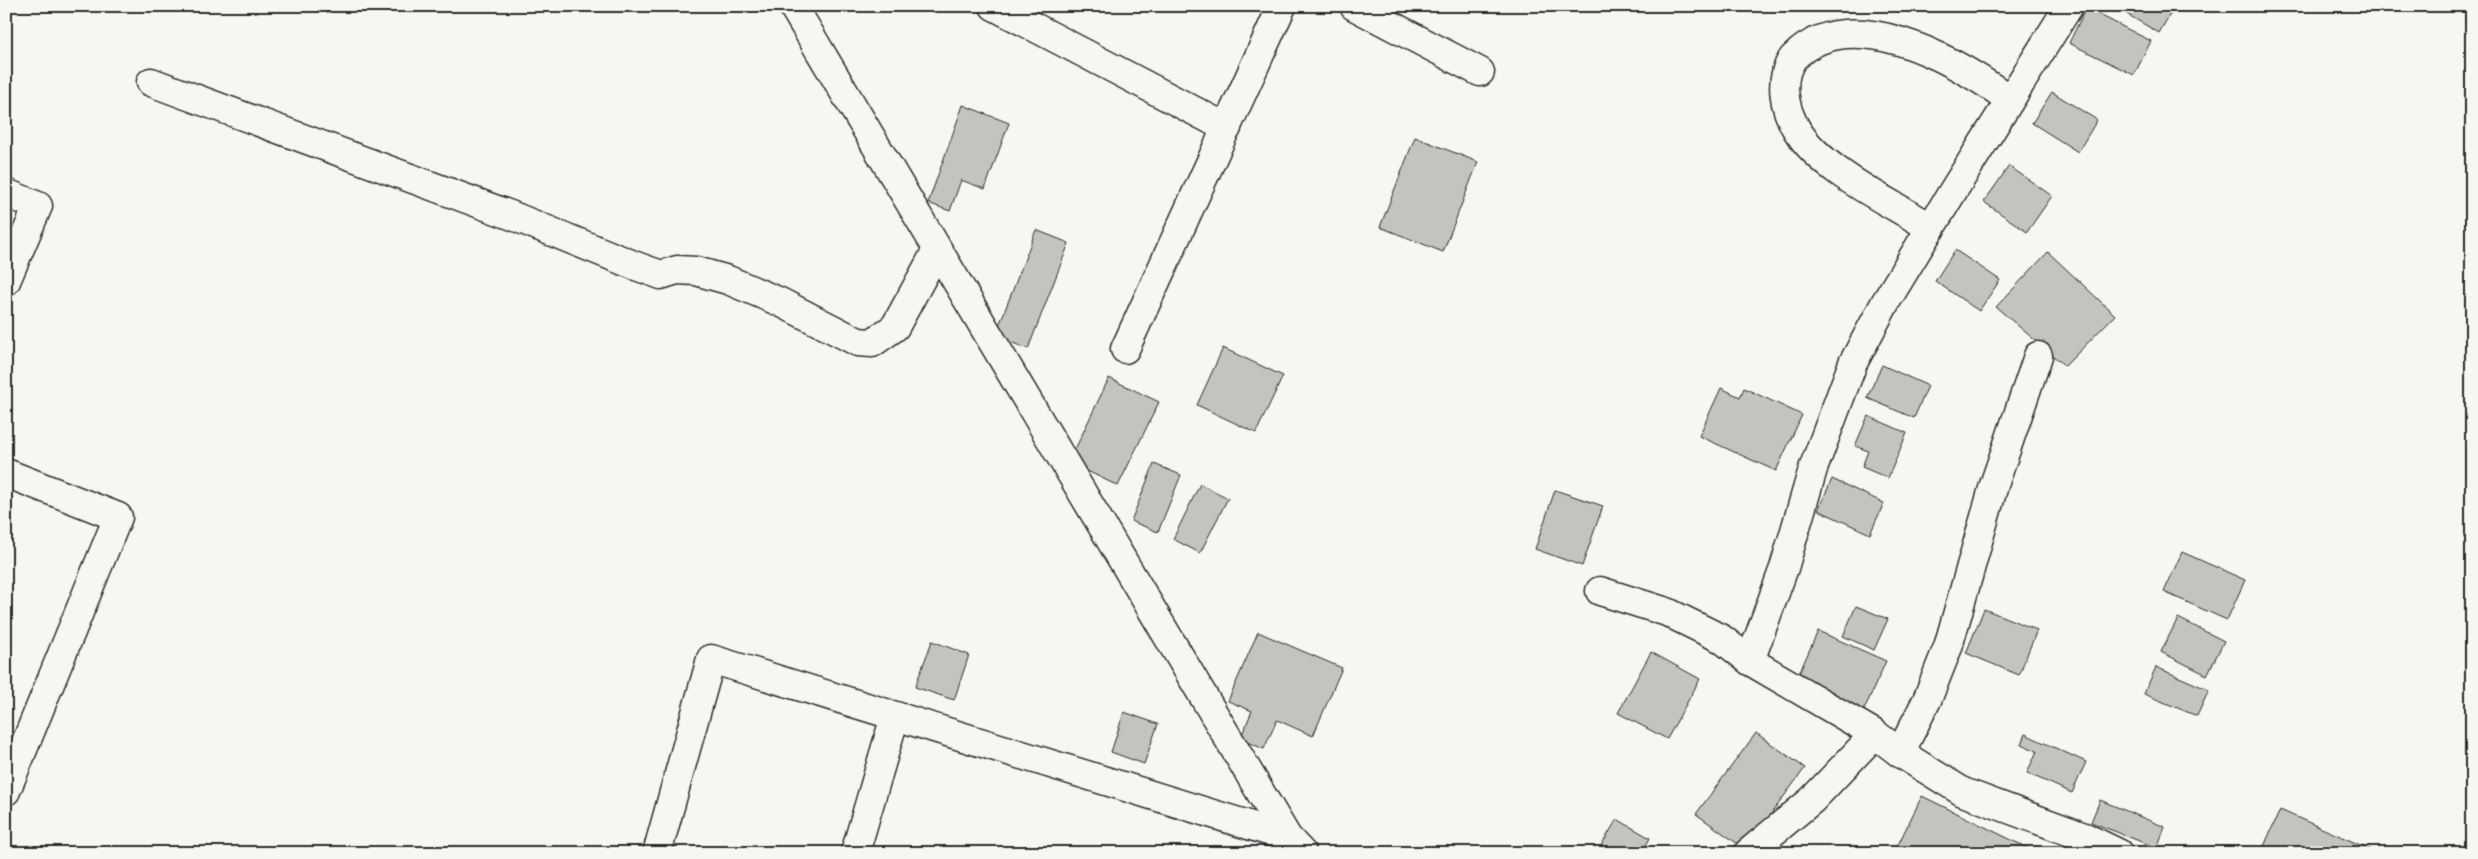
<svg xmlns="http://www.w3.org/2000/svg" width="2478" height="859" font-family="Caveat,sans-serif">
<rect width="100%" height="100%" fill="#f6f6f2"/>
<filter id="ink" filterUnits="userSpaceOnUse"><feTurbulence type="fractalNoise" baseFrequency=".02" numOctaves="2"/><feDisplacementMap in="SourceGraphic" scale="10" xChannelSelector="R" yChannelSelector="G"/><feConvolveMatrix kernelMatrix="1 2 1 2 8 2 1 2 1" color-interpolation-filters="sRGB"/></filter>
<g filter="url(#ink)">
<g fill="#c3c3c0" stroke="#2b2b2b">
<polygon points="2113,6 2175,6 2159,33"/>
<polygon points="2086,8 2151,41 2134,75 2069,43"/>
<polygon points="2052,92 2097,120 2078,152 2032,123"/>
<polygon points="963,105 1009,123 985,189 961,180 950,211 928,203"/>
<polygon points="1415,137 1478,162 1443,252 1380,227"/>
<polygon points="2009,166 2052,196 2027,232 1984,202"/>
<polygon points="1036,230 1069,243 1028,349 995,336"/>
<polygon points="1955,250 2000,280 1979,311 1935,281"/>
<polygon points="2048,252 2115,315 2065,366 1996,307"/>
<polygon points="1223,348 1283,376 1256,433 1197,405"/>
<polygon points="1882,365 1928,386 1914,418 1867,398"/>
<polygon points="1109,378 1159,402 1118,486 1069,462"/>
<polygon points="1721,388 1740,397 1744,388 1802,415 1776,471 1699,436"/>
<polygon points="1868,416 1907,433 1888,478 1862,467 1868,451 1855,446"/>
<polygon points="1154,464 1181,475 1158,532 1131,521"/>
<polygon points="1832,479 1884,503 1870,534 1818,510"/>
<polygon points="1200,484 1228,498 1200,553 1173,539"/>
<polygon points="1555,490 1603,506 1582,566 1535,549"/>
<polygon points="2182,552 2245,580 2227,620 2164,592"/>
<polygon points="1856,606 1888,619 1874,650 1843,636"/>
<polygon points="1984,609 2037,630 2019,675 1966,653"/>
<polygon points="2178,618 2224,641 2207,675 2161,652"/>
<polygon points="1818,631 1886,661 1864,710 1797,678"/>
<polygon points="1258,632 1342,668 1313,736 1277,720 1264,749 1240,739 1252,711 1228,701"/>
<polygon points="932,641 969,655 954,700 915,687"/>
<polygon points="1651,652 1700,679 1667,739 1618,713"/>
<polygon points="2156,667 2209,690 2197,716 2144,694"/>
<polygon points="1124,712 1158,724 1144,764 1111,752"/>
<polygon points="1756,733 1805,768 1745,849 1696,814"/>
<polygon points="2025,734 2086,762 2072,793 2027,773 2037,751 2021,744"/>
<polygon points="1922,796 2038,853 1894,853"/>
<polygon points="2100,800 2165,827 2157,848 2091,822"/>
<polygon points="2280,810 2379,853 2261,853"/>
<polygon points="1617,819 1650,838 1642,853 1614,853 1601,846"/>
</g>
<g fill="none" stroke-linecap="round" stroke-linejoin="round">
<g stroke="#2b2b2b" stroke-width="31">
<g id="street">
<polyline points="994,6 1227,128"/>
<polyline points="1354,6 1480,72"/>
<polyline points="151,82 513,216 636,266 661,275 677,270 696,271 728,280 780,302 858,342 872,343 895,327 937,250"/>
<polyline points="6,193 38,206 6,281"/>
<path d="M1931,228c-42,-27 -108,-56 -134,-98 -13,-21 -19,-51 -4,-72 57,-58 160,1 216,41"/>
<polyline points="1125,349 1282,6"/>
<polyline points="6,473 118,517 6,791"/>
<polyline points="1600,591 1667,612 1722,639 1750,661 1875,734 1900,753 1963,792 2087,838 2118,853"/>
<polyline points="1750,661 1784,568 1813,469 1853,363 1885,303 1953,191 2069,6"/>
<polyline points="1900,753 1927,700 1948,647 1994,485 2038,356"/>
<polyline points="657,853 711,659 1287,837"/>
<polyline points="855,853 895,716"/>
<polyline points="1748,853 1812,800 1875,734"/>
</g>
</g>
<g stroke="#2b2b2b" stroke-width="31">
<polyline id="secondary" points="793,6 1287,837 1302,853"/>
</g>
<use href="#street" stroke="#f6f6f2" stroke-width="28"/>
<use href="#secondary" stroke="#f6f6f2" stroke-width="28"/>
</g>
</g>
<rect width="2478" height="859" fill="none" stroke="#f6f6f2" stroke-width="25"/>
<rect x="12" y="12" width="2453" height="834" fill="none" stroke="#2b2b2b" stroke-width="2" filter="url(#ink)"/>
</svg>
